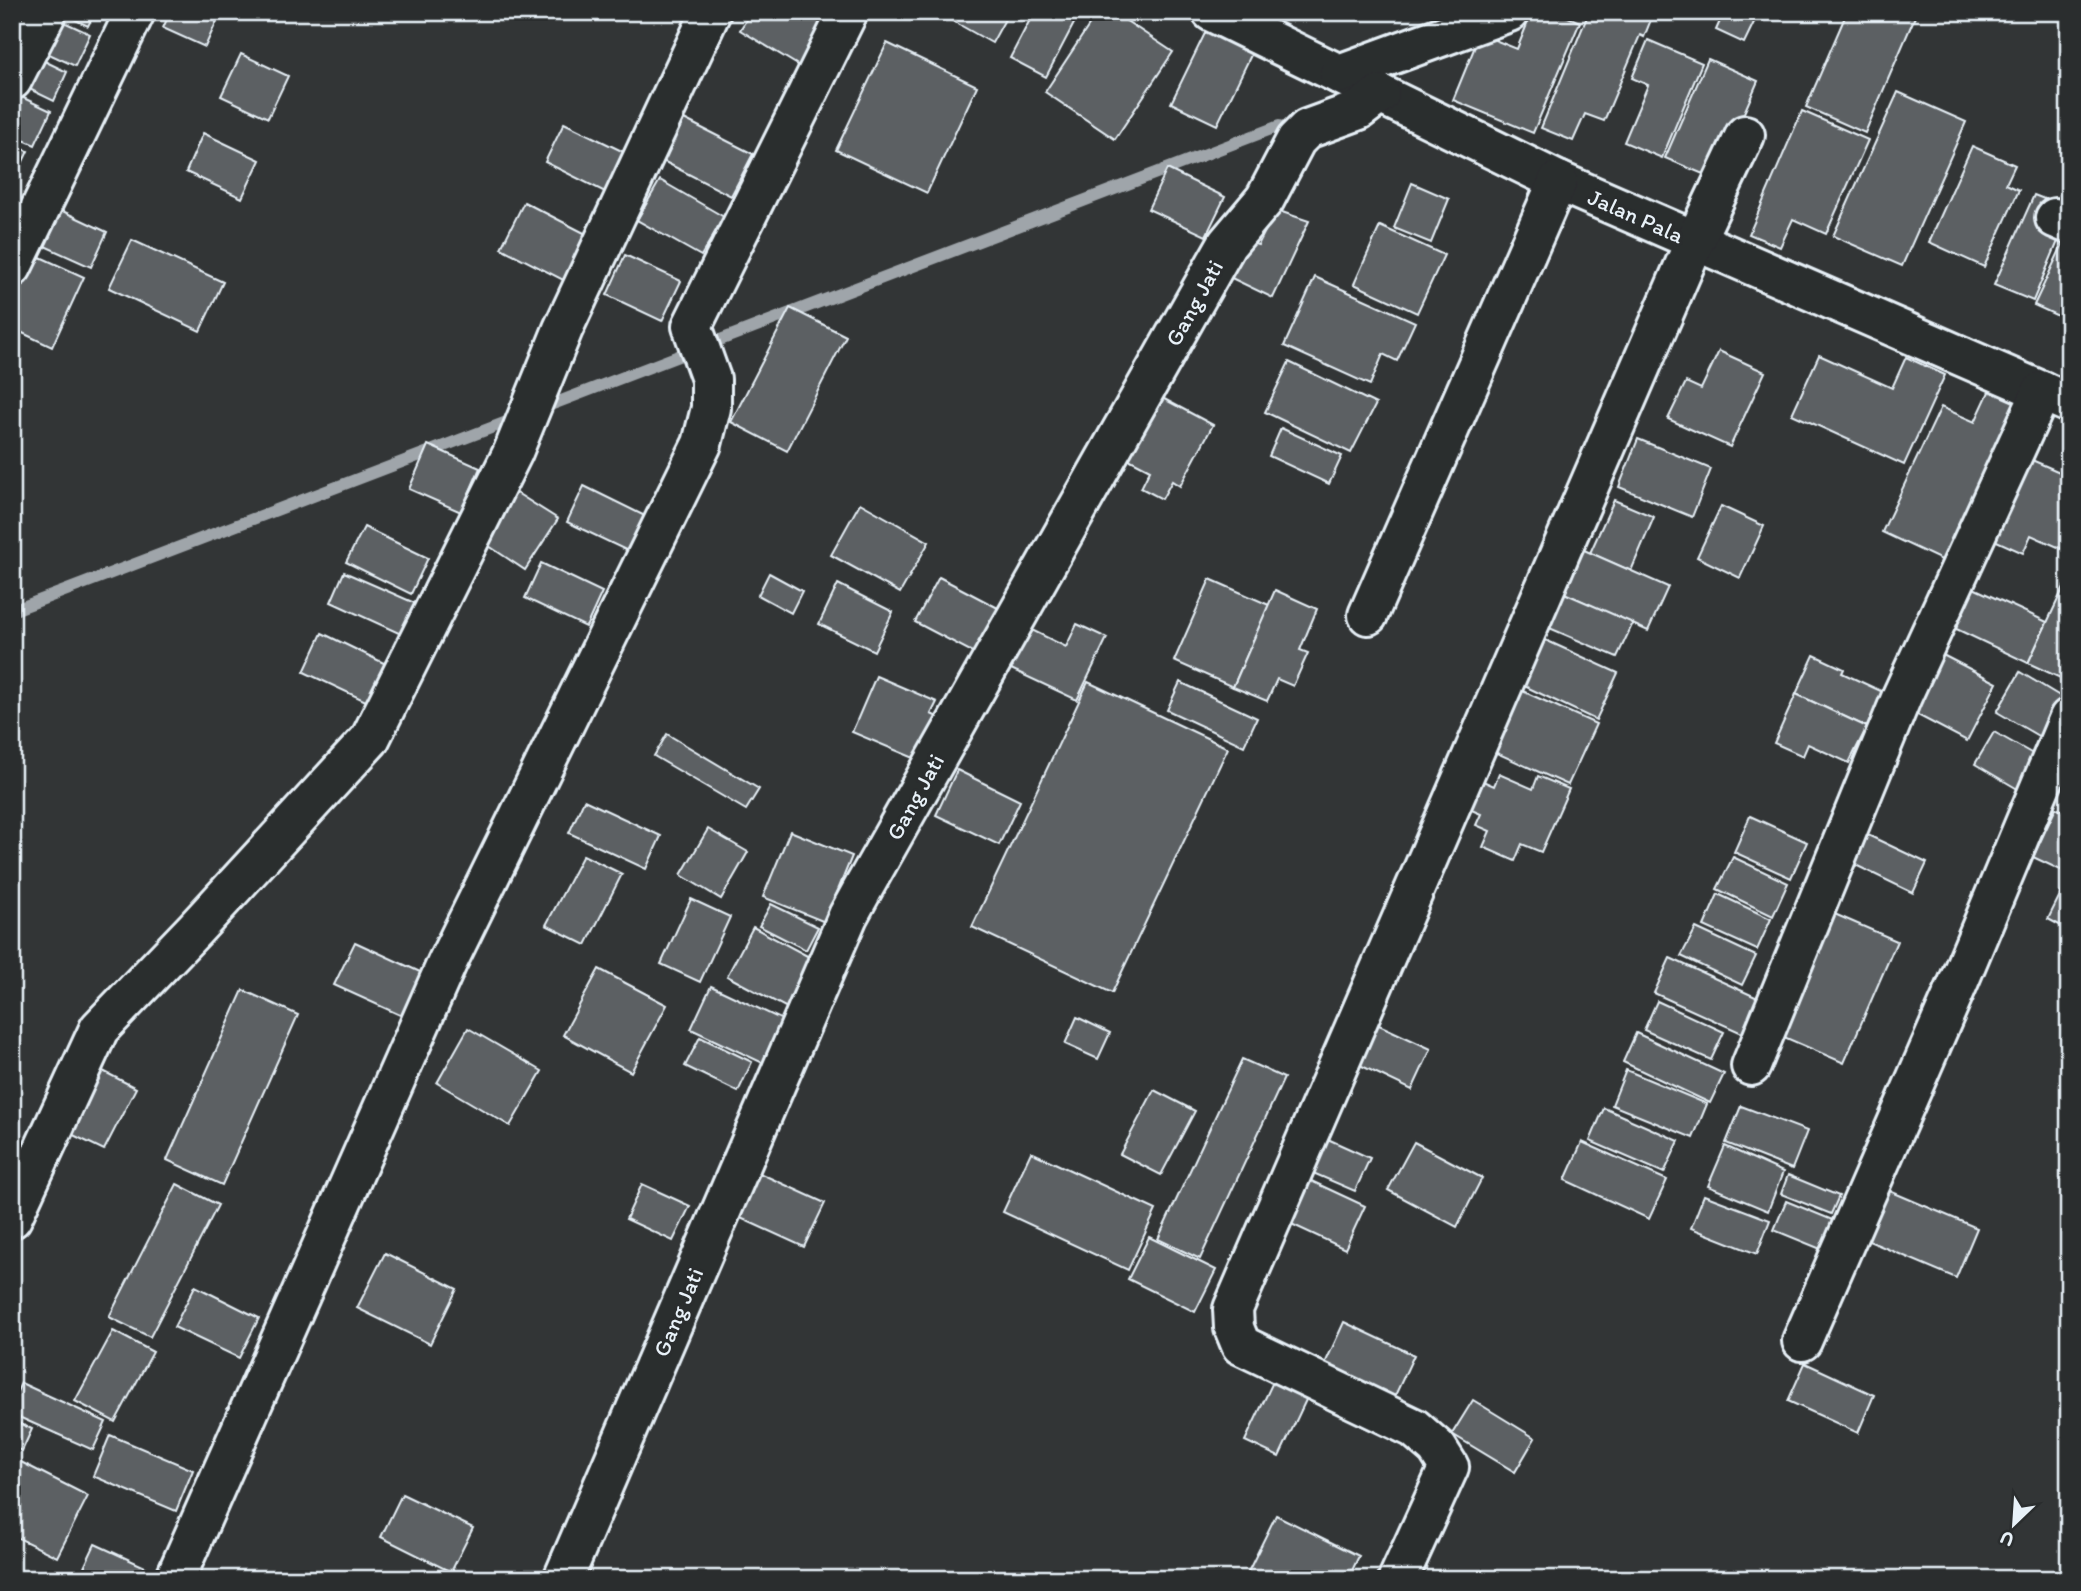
<svg xmlns="http://www.w3.org/2000/svg" width="2081" height="1591" font-family="Itim,sans-serif">
<rect width="100%" height="100%" fill="#323536"/>
<filter id="ink" filterUnits="userSpaceOnUse"><feTurbulence type="fractalNoise" baseFrequency=".0143" numOctaves="2"/><feDisplacementMap in="SourceGraphic" scale="14" xChannelSelector="R" yChannelSelector="G"/><feConvolveMatrix kernelMatrix="1 2 1 2 8 2 1 2 1" color-interpolation-filters="sRGB"/></filter>
<g filter="url(#ink)">
<g fill="none" stroke-linecap="round" stroke-linejoin="round">
<g stroke="#9fa5aa" stroke-width="12">
<polyline points="540,409 1279,126"/>
<polyline points="12,611 517,418"/>
</g>
</g>
<g fill="#5c6063" stroke="#e8f1f8" stroke-width="2">
<polygon points="59,12 95,12 88,26"/>
<polygon points="170,12 221,12 205,47 163,28"/>
<polygon points="751,12 807,12 827,24 801,67 740,30"/>
<polygon points="956,12 1009,12 992,43 951,20"/>
<polygon points="1034,12 1080,12 1046,77 1010,58"/>
<polygon points="1098,12 1113,12 1173,52 1115,139 1045,92"/>
<polygon points="1532,12 1556,12 1580,22 1533,133 1453,100 1480,34 1517,49"/>
<polygon points="1589,12 1654,12 1644,37 1640,35 1604,121 1585,114 1573,141 1541,128"/>
<polygon points="1724,12 1759,12 1744,43 1716,30"/>
<polygon points="1847,12 1917,12 1865,133 1806,107"/>
<polygon points="51,16 90,34 75,66 36,48"/>
<polygon points="1207,29 1253,51 1217,125 1171,103"/>
<polygon points="1648,40 1702,63 1662,158 1624,142 1648,85 1632,78"/>
<polygon points="887,43 977,86 927,193 836,150"/>
<polygon points="241,54 288,76 268,118 221,96"/>
<polygon points="32,55 67,72 54,101 19,84"/>
<polygon points="1708,59 1758,81 1715,179 1665,158"/>
<polygon points="1898,92 1966,122 1902,266 1833,236"/>
<polygon points="13,93 51,111 35,145 12,135"/>
<polygon points="1802,111 1868,140 1826,234 1793,219 1780,247 1749,234"/>
<polygon points="684,119 753,154 731,196 663,161"/>
<polygon points="564,123 626,153 607,193 545,162"/>
<polygon points="203,133 260,160 242,198 186,172"/>
<polygon points="12,144 28,151 12,185"/>
<polygon points="1972,146 2015,165 2006,184 2019,190 1984,267 1929,242"/>
<polygon points="1167,169 1225,197 1206,236 1148,209"/>
<polygon points="660,180 724,217 701,256 637,220"/>
<polygon points="1412,183 1449,199 1431,243 1394,228"/>
<polygon points="2034,195 2047,200 2040,216 2064,227 2033,301 1994,285"/>
<polygon points="524,202 592,237 569,283 501,248"/>
<polygon points="54,207 107,232 91,267 38,243"/>
<polygon points="1276,210 1309,221 1273,298 1221,273 1240,240 1258,245"/>
<polygon points="1380,226 1444,255 1417,313 1354,284"/>
<polygon points="2068,233 2069,233 2069,321 2034,305"/>
<polygon points="132,240 223,282 200,331 109,288"/>
<polygon points="27,251 84,277 52,347 12,328 12,282"/>
<polygon points="625,255 681,281 662,321 607,295"/>
<polygon points="1315,277 1415,322 1397,361 1383,354 1370,385 1284,346"/>
<polygon points="790,308 846,336 787,451 731,422"/>
<polygon points="1719,351 1765,372 1730,447 1668,419 1686,382 1701,389"/>
<polygon points="1819,355 1892,388 1906,357 1945,375 1904,465 1792,414"/>
<polygon points="1289,362 1376,404 1351,453 1265,412"/>
<polygon points="1993,383 2029,400 1952,565 1882,532 1941,407 1975,422"/>
<polygon points="1151,392 1213,425 1180,486 1172,481 1162,499 1141,488 1150,470 1119,454"/>
<polygon points="1281,428 1342,456 1329,484 1269,456"/>
<polygon points="1638,439 1711,469 1692,517 1619,487"/>
<polygon points="428,445 480,468 461,512 409,489"/>
<polygon points="2018,454 2069,476 2069,552 2031,535 2023,553 1981,534"/>
<polygon points="584,486 649,518 632,553 567,522"/>
<polygon points="512,490 558,519 525,570 480,540"/>
<polygon points="1614,500 1654,517 1631,571 1590,553"/>
<polygon points="860,503 929,542 900,593 831,555"/>
<polygon points="1721,506 1764,526 1740,578 1697,557"/>
<polygon points="364,527 428,558 411,594 346,562"/>
<polygon points="1575,546 1668,587 1648,631 1555,589"/>
<polygon points="541,563 602,592 586,627 525,598"/>
<polygon points="344,572 417,604 403,635 331,602"/>
<polygon points="769,573 802,591 791,613 758,595"/>
<polygon points="2069,576 2069,682 2028,663"/>
<polygon points="939,577 998,608 974,653 915,622"/>
<polygon points="1210,579 1269,605 1233,687 1174,661"/>
<polygon points="838,584 893,612 874,651 819,624"/>
<polygon points="1969,586 2047,622 2028,663 1950,626"/>
<polygon points="1555,589 1633,623 1617,657 1540,624"/>
<polygon points="1275,590 1317,609 1300,650 1308,653 1293,686 1277,679 1267,701 1233,687"/>
<polygon points="1077,624 1107,638 1077,700 1011,669 1030,629 1066,647"/>
<polygon points="322,633 390,666 372,704 304,672"/>
<polygon points="1541,638 1618,673 1596,720 1520,684"/>
<polygon points="1937,652 1997,683 1967,741 1908,710"/>
<polygon points="1814,655 1844,669 1842,673 1883,692 1867,727 1796,694"/>
<polygon points="2020,672 2063,698 2040,737 1997,712"/>
<polygon points="876,676 937,702 931,714 940,718 921,761 852,732"/>
<polygon points="1088,682 1228,748 1112,993 972,927"/>
<polygon points="1180,682 1257,718 1244,746 1167,710"/>
<polygon points="1518,689 1596,724 1568,785 1490,750"/>
<polygon points="1796,694 1867,727 1849,763 1808,744 1803,756 1774,743"/>
<polygon points="1994,732 2040,758 2021,791 1975,764"/>
<polygon points="667,734 759,789 746,810 654,756"/>
<polygon points="957,770 1020,801 999,845 936,815"/>
<polygon points="1467,774 1494,786 1499,774 1533,789 1538,776 1569,789 1541,852 1522,844 1515,861 1483,847 1490,831 1476,825 1481,814 1455,803"/>
<polygon points="584,800 661,836 646,869 569,833"/>
<polygon points="2056,808 2069,814 2069,874 2033,857"/>
<polygon points="1750,816 1807,842 1791,878 1734,852"/>
<polygon points="1853,828 1927,863 1913,893 1839,857"/>
<polygon points="708,829 748,852 721,899 681,875"/>
<polygon points="790,831 852,856 825,922 763,897"/>
<polygon points="583,855 622,874 586,945 546,925"/>
<polygon points="1733,857 1788,883 1773,916 1717,889"/>
<polygon points="2065,885 2069,887 2069,930 2048,919"/>
<polygon points="1718,894 1771,919 1757,950 1704,926"/>
<polygon points="691,899 730,917 700,982 661,964"/>
<polygon points="771,904 818,927 806,950 759,926"/>
<polygon points="1823,909 1897,941 1844,1063 1770,1031"/>
<polygon points="753,927 813,959 787,1008 727,976"/>
<polygon points="1696,928 1756,956 1742,985 1681,956"/>
<polygon points="355,942 431,977 411,1020 334,985"/>
<polygon points="1670,958 1760,999 1744,1034 1654,993"/>
<polygon points="599,969 667,1005 631,1072 563,1035"/>
<polygon points="711,986 787,1022 767,1065 691,1029"/>
<polygon points="243,990 298,1015 222,1185 167,1160"/>
<polygon points="1657,1001 1724,1032 1711,1060 1644,1030"/>
<polygon points="1077,1017 1110,1033 1098,1059 1065,1044"/>
<polygon points="1364,1018 1431,1049 1412,1090 1345,1058"/>
<polygon points="468,1028 542,1071 510,1126 437,1083"/>
<polygon points="1636,1033 1724,1074 1710,1103 1623,1062"/>
<polygon points="700,1037 752,1062 738,1092 685,1066"/>
<polygon points="1242,1059 1284,1078 1200,1259 1158,1239"/>
<polygon points="99,1069 136,1088 104,1150 67,1132"/>
<polygon points="1626,1070 1707,1104 1693,1138 1612,1105"/>
<polygon points="1154,1090 1195,1111 1161,1175 1120,1154"/>
<polygon points="1741,1106 1807,1131 1792,1169 1726,1143"/>
<polygon points="1604,1108 1679,1141 1664,1173 1590,1141"/>
<polygon points="1321,1136 1370,1158 1355,1191 1306,1170"/>
<polygon points="1414,1142 1482,1178 1457,1227 1388,1190"/>
<polygon points="1582,1142 1667,1180 1649,1219 1565,1180"/>
<polygon points="1725,1146 1783,1172 1768,1211 1708,1186"/>
<polygon points="1031,1152 1156,1210 1128,1270 1003,1212"/>
<polygon points="757,1172 825,1203 804,1247 736,1216"/>
<polygon points="1788,1175 1839,1196 1831,1214 1781,1194"/>
<polygon points="1307,1179 1365,1206 1345,1249 1287,1222"/>
<polygon points="177,1184 218,1205 150,1337 109,1317"/>
<polygon points="642,1184 690,1206 673,1241 626,1219"/>
<polygon points="1885,1189 1977,1228 1956,1278 1864,1239"/>
<polygon points="1704,1195 1770,1220 1757,1254 1691,1228"/>
<polygon points="1786,1201 1835,1221 1823,1250 1774,1230"/>
<polygon points="1149,1237 1216,1270 1195,1312 1128,1279"/>
<polygon points="385,1253 457,1289 430,1344 357,1308"/>
<polygon points="195,1286 259,1318 239,1358 174,1327"/>
<polygon points="1344,1322 1414,1355 1393,1400 1323,1368"/>
<polygon points="113,1331 153,1352 115,1422 75,1401"/>
<polygon points="1805,1363 1874,1395 1858,1433 1788,1401"/>
<polygon points="1279,1369 1313,1385 1279,1457 1245,1441"/>
<polygon points="21,1383 106,1422 93,1450 12,1414 12,1402"/>
<polygon points="1473,1400 1535,1438 1515,1472 1452,1434"/>
<polygon points="12,1420 32,1429 22,1451 12,1447"/>
<polygon points="110,1435 193,1470 176,1511 93,1476"/>
<polygon points="13,1458 88,1496 57,1557 12,1535"/>
<polygon points="402,1494 473,1528 451,1572 381,1537"/>
<polygon points="1276,1515 1359,1556 1348,1579 1257,1579 1247,1574"/>
<polygon points="95,1544 156,1572 153,1579 79,1578"/>
</g>
<g fill="none" stroke-linecap="round" stroke-linejoin="round">
<g stroke="#e8f1f8" stroke-width="44">
<g id="minor">
<polyline points="1212,12 1558,181 2069,403"/>
<polyline points="1339,74 1509,12"/>
<polyline points="12,80 47,12"/>
<polyline points="2055,218 2069,224"/>
<polyline points="12,267 135,12"/>
<polyline points="1368,615 1558,181"/>
<polyline points="1751,1066 1902,696 2042,391"/>
<polyline points="12,1218 99,1029 195,929 370,739 513,452 563,329 711,12"/>
<polyline points="1802,1341 1959,981 2069,718"/>
<polyline points="175,1579 447,963 702,444 711,408 711,379 692,326 848,12"/>
<polyline points="563,1579 848,916 865,885 1227,244 1265,199 1296,140 1307,129 1359,110 1380,94"/>
<polyline points="1398,1579 1449,1467 1437,1448 1414,1428 1241,1345 1234,1328 1233,1309 1695,241 1745,135"/>
</g>
</g>
<use href="#minor" stroke="#2a2d2e" stroke-width="38"/>
</g>
</g>
<g text-anchor="middle" stroke-width="6" stroke-linejoin="round" paint-order="stroke">
<g font-size="23" fill="#e8f1f8" stroke="#2a2d2e">
<text transform="translate(1636 216) rotate(24)" y="8">Jalan Pala</text>
<text transform="translate(1194 303) rotate(-61)" y="8">Gang Jati</text>
<text transform="translate(915 797) rotate(-61)" y="8">Gang Jati</text>
<text transform="translate(678 1312) rotate(-67)" y="8">Gang Jati</text>
</g>
</g>
<rect width="2081" height="1591" fill="none" stroke="#2a2d2e" stroke-width="42"/>
<rect x="21" y="21" width="2039" height="1549" fill="none" stroke="#e8f1f8" stroke-width="2.5" filter="url(#ink)"/>
<g transform="translate(2014 1524) rotate(205)" stroke="#2a2d2e" stroke-width="5" paint-order="stroke">
<path d="M0-5L12 26L0 18L-12 26Z" fill="#e8f1f8"/>
<text y="-10" font-size="19" font-weight="bold" text-anchor="middle" fill="#e8f1f8">U</text>
</g>
</svg>
